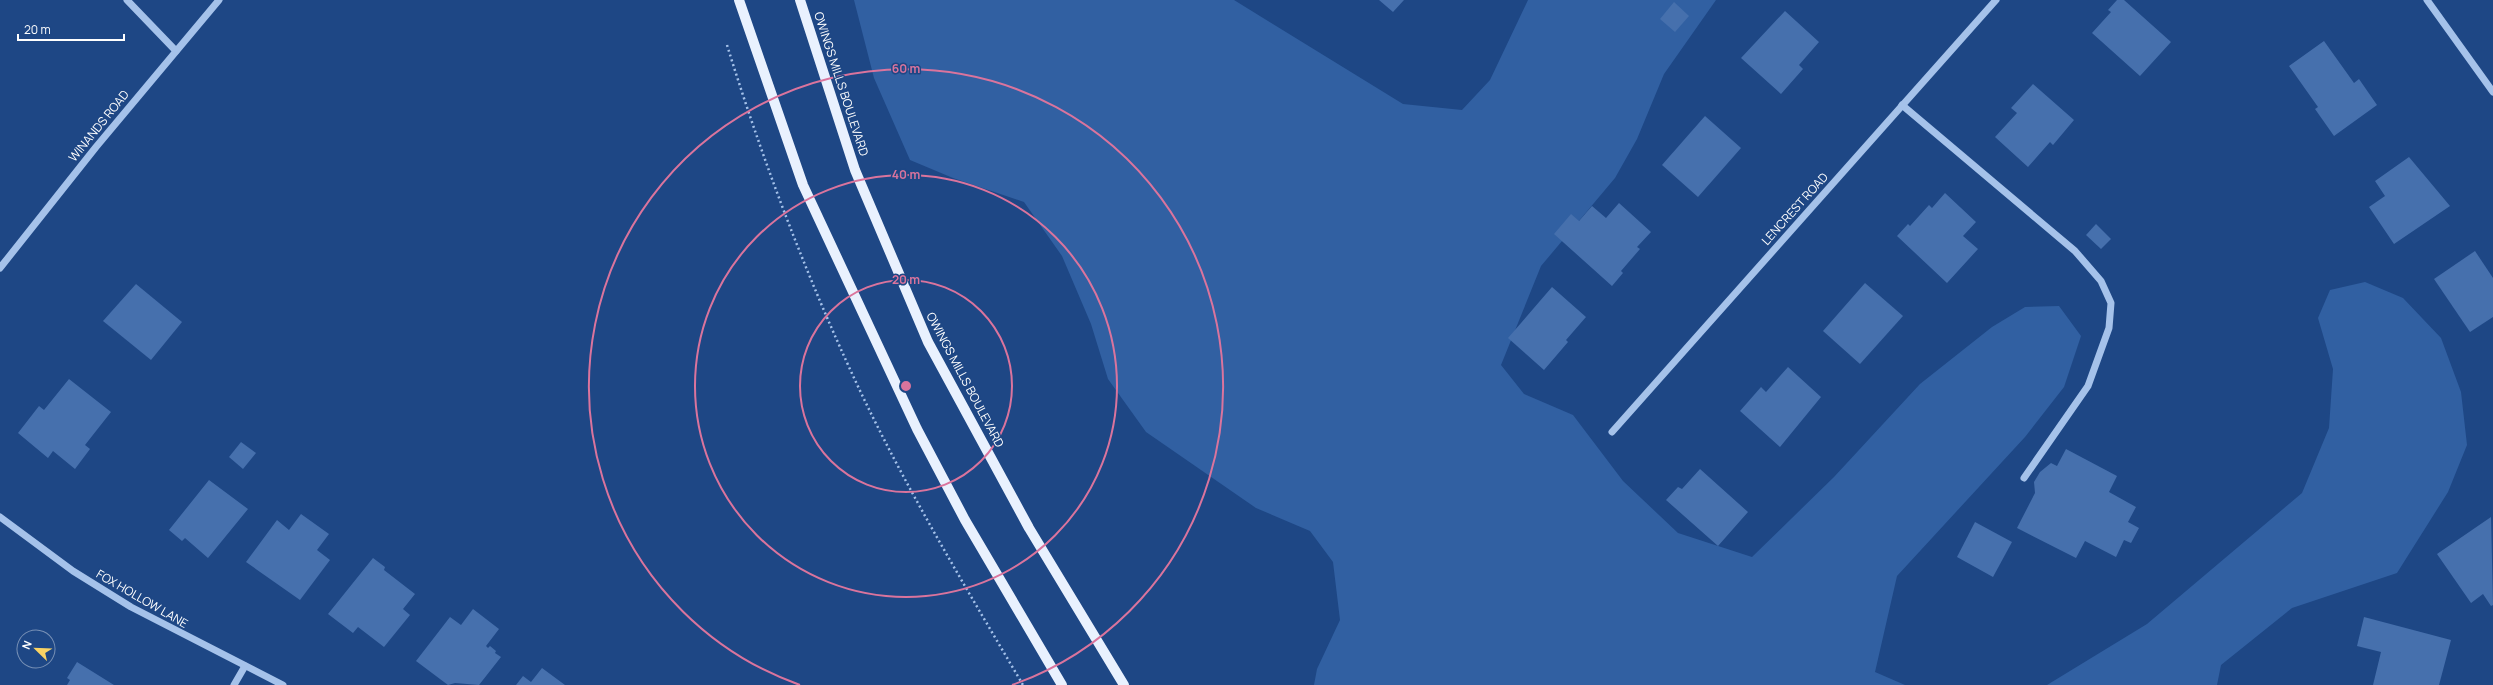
<svg xmlns="http://www.w3.org/2000/svg" width="2493" height="685" font-family="Manrope,sans-serif">
<rect width="100%" height="100%" fill="#1e4785"/>
<g fill="#3160a2">
<polygon points="854,0 1234,0 1403,104 1462,110 1490,80 1528,0 1716,0 1664,74 1637,139 1615,178 1541,266 1501,365 1524,394 1573,415 1623,481 1678,533 1752,557 1834,477 1920,384 1992,327 2025,307 2059,306 2081,336 2064,387 2025,437 1897,576 1875,672 1905,685 1314,685 1317,669 1340,620 1333,562 1310,531 1256,508 1146,432 1108,379 1091,324 1062,256 1024,202 953,178 910,160 874,78"/>
<polygon points="2365,282 2403,298 2441,338 2461,392 2467,445 2448,492 2397,573 2292,608 2221,665 2217,685 2047,685 2147,624 2302,493 2329,428 2333,369 2318,318 2330,290"/>
</g>
<g fill="#4670ad">
<polygon points="1379,0 1404,0 1393,12"/>
<polygon points="2117,0 2124,0 2171,42 2140,76 2092,33 2111,12 2108,10"/>
<polygon points="1674,2 1689,16 1675,32 1660,19"/>
<polygon points="1785,11 1819,42 1799,65 1803,69 1781,94 1741,58"/>
<polygon points="2324,41 2354,83 2359,79 2377,105 2334,136 2315,109 2318,107 2289,66"/>
<polygon points="2033,84 2074,120 2053,145 2050,142 2028,167 1995,137 2017,113 2011,108"/>
<polygon points="1705,116 1741,148 1698,197 1662,165"/>
<polygon points="2409,157 2450,206 2394,244 2369,207 2385,196 2375,181"/>
<polygon points="1945,193 1976,222 1963,236 1978,249 1947,283 1897,236 1908,224 1910,226 1929,205 1932,208"/>
<polygon points="1619,203 1651,232 1637,247 1640,249 1621,271 1623,273 1612,286 1554,234 1571,214 1579,221 1592,206 1606,218"/>
<polygon points="2096,224 2111,239 2101,249 2086,235"/>
<polygon points="2475,251 2493,278 2493,317 2470,332 2434,279"/>
<polygon points="1865,283 1903,316 1860,364 1823,331"/>
<polygon points="136,284 182,322 151,360 103,321"/>
<polygon points="1552,287 1586,317 1566,340 1568,342 1544,370 1508,338"/>
<polygon points="1788,367 1821,397 1780,447 1740,411 1761,387 1766,392"/>
<polygon points="69,379 111,412 85,445 90,449 75,469 53,451 48,458 18,433 39,406 44,410"/>
<polygon points="241,442 256,453 243,469 229,457"/>
<polygon points="2066,449 2117,476 2109,492 2136,507 2128,522 2139,528 2131,543 2124,540 2116,557 2085,541 2076,558 2017,528 2035,493 2034,482 2040,472 2051,463 2057,466"/>
<polygon points="1700,469 1748,512 1718,546 1666,500 1678,487 1682,489"/>
<polygon points="209,480 248,509 208,558 185,538 182,541 169,530"/>
<polygon points="301,514 329,534 317,550 330,560 300,600 246,562 277,520 289,530"/>
<polygon points="2491,517 2493,605 2491,606 2483,594 2471,603 2437,554"/>
<polygon points="1975,522 2012,542 1993,577 1957,557"/>
<polygon points="373,558 385,567 384,570 415,594 403,609 410,615 384,647 358,627 353,633 328,614"/>
<polygon points="473,609 499,629 486,646 488,648 490,646 496,651 495,653 501,657 479,685 455,683 448,685 416,661 450,617 461,625"/>
<polygon points="2364,617 2451,640 2439,685 2373,685 2381,652 2357,646"/>
<polygon points="77,662 114,685 67,685 70,680 67,678"/>
<polygon points="542,668 565,685 516,685 523,676 531,682"/>
</g>
<g fill="none" stroke-linecap="round" stroke-linejoin="round">
<path stroke="#a5c2ea" stroke-width="2.5" stroke-dasharray="2 3" stroke-linecap="butt" d="M727,45c34,110 74,217 122,322 50,110 113,214 174,318"/>
<g stroke="#a5c2ea" stroke-width="7">
<polyline points="127,0 176,51"/>
<polyline points="2427,0 2493,92"/>
<polyline points="1902,105 2075,251 2101,281 2111,303 2109,328 2088,386 2024,478"/>
<polyline points="0,268 96,147 219,0"/>
<polyline points="1612,432 1996,0"/>
<polyline points="0,517 73,571 131,607 283,685"/>
<polyline points="234,685 245,666"/>
</g>
<g stroke="#e9f1fe" stroke-width="10">
<polyline points="739,0 803,185 917,429 965,520 1062,685"/>
<polyline points="800,0 855,170 928,342 1029,528 1124,685"/>
</g>
</g>
<g fill="none" stroke="#da749d" stroke-width="2">
<circle cx="906" cy="386" r="106"/>
<circle cx="906" cy="386" r="211"/>
<path d="M800 685A317 317 0 1 1 1012 685"/>
</g>
<g text-anchor="middle" stroke-width="3" stroke-linejoin="round" paint-order="stroke">
<g font-size="12" fill="#fff" stroke="#1e4785">
<text transform="translate(841 84) rotate(72)" y="4">OWINGS MILLS BOULEVARD</text>
<text transform="translate(99 126) rotate(-51)" y="4">WINANDS ROAD</text>
<text transform="translate(1795 209) rotate(-48)" y="4">LENCREST ROAD</text>
<text transform="translate(965 380) rotate(62)" y="4">OWINGS MILLS BOULEVARD</text>
<text transform="translate(142 599) rotate(30)" y="4">FOX HOLLOW LANE</text>
</g>
</g>
<circle cx="906" cy="386" r="6" fill="#da749d" stroke="#1e4785" stroke-width="2"/>
<g font-size="12" text-anchor="middle" font-weight="bold" fill="#da749d" stroke="#1e4785" stroke-width="3" stroke-linejoin="round" paint-order="stroke">
<text x="906" y="73">60 m</text>
<text x="906" y="179">40 m</text>
<text x="906" y="284">20 m</text>
</g>
<g transform="translate(36 649) rotate(293)"><circle r="19" fill="#1e4785" stroke="#7891b6"/>
<path d="M0-3L7 15L0 10L-7 15Z" fill="#f9d364"/>
<text y="-6" font-size="11" font-weight="bold" text-anchor="middle" fill="#ffffff">N</text>
</g>
<path d="M18 34v6h106v-6" fill="none" stroke="#ffffff" stroke-width="2"/>
<text x="24" y="34" font-size="12" fill="#ffffff" stroke="#1e4785" stroke-width="3" paint-order="stroke">20 m</text>
</svg>
